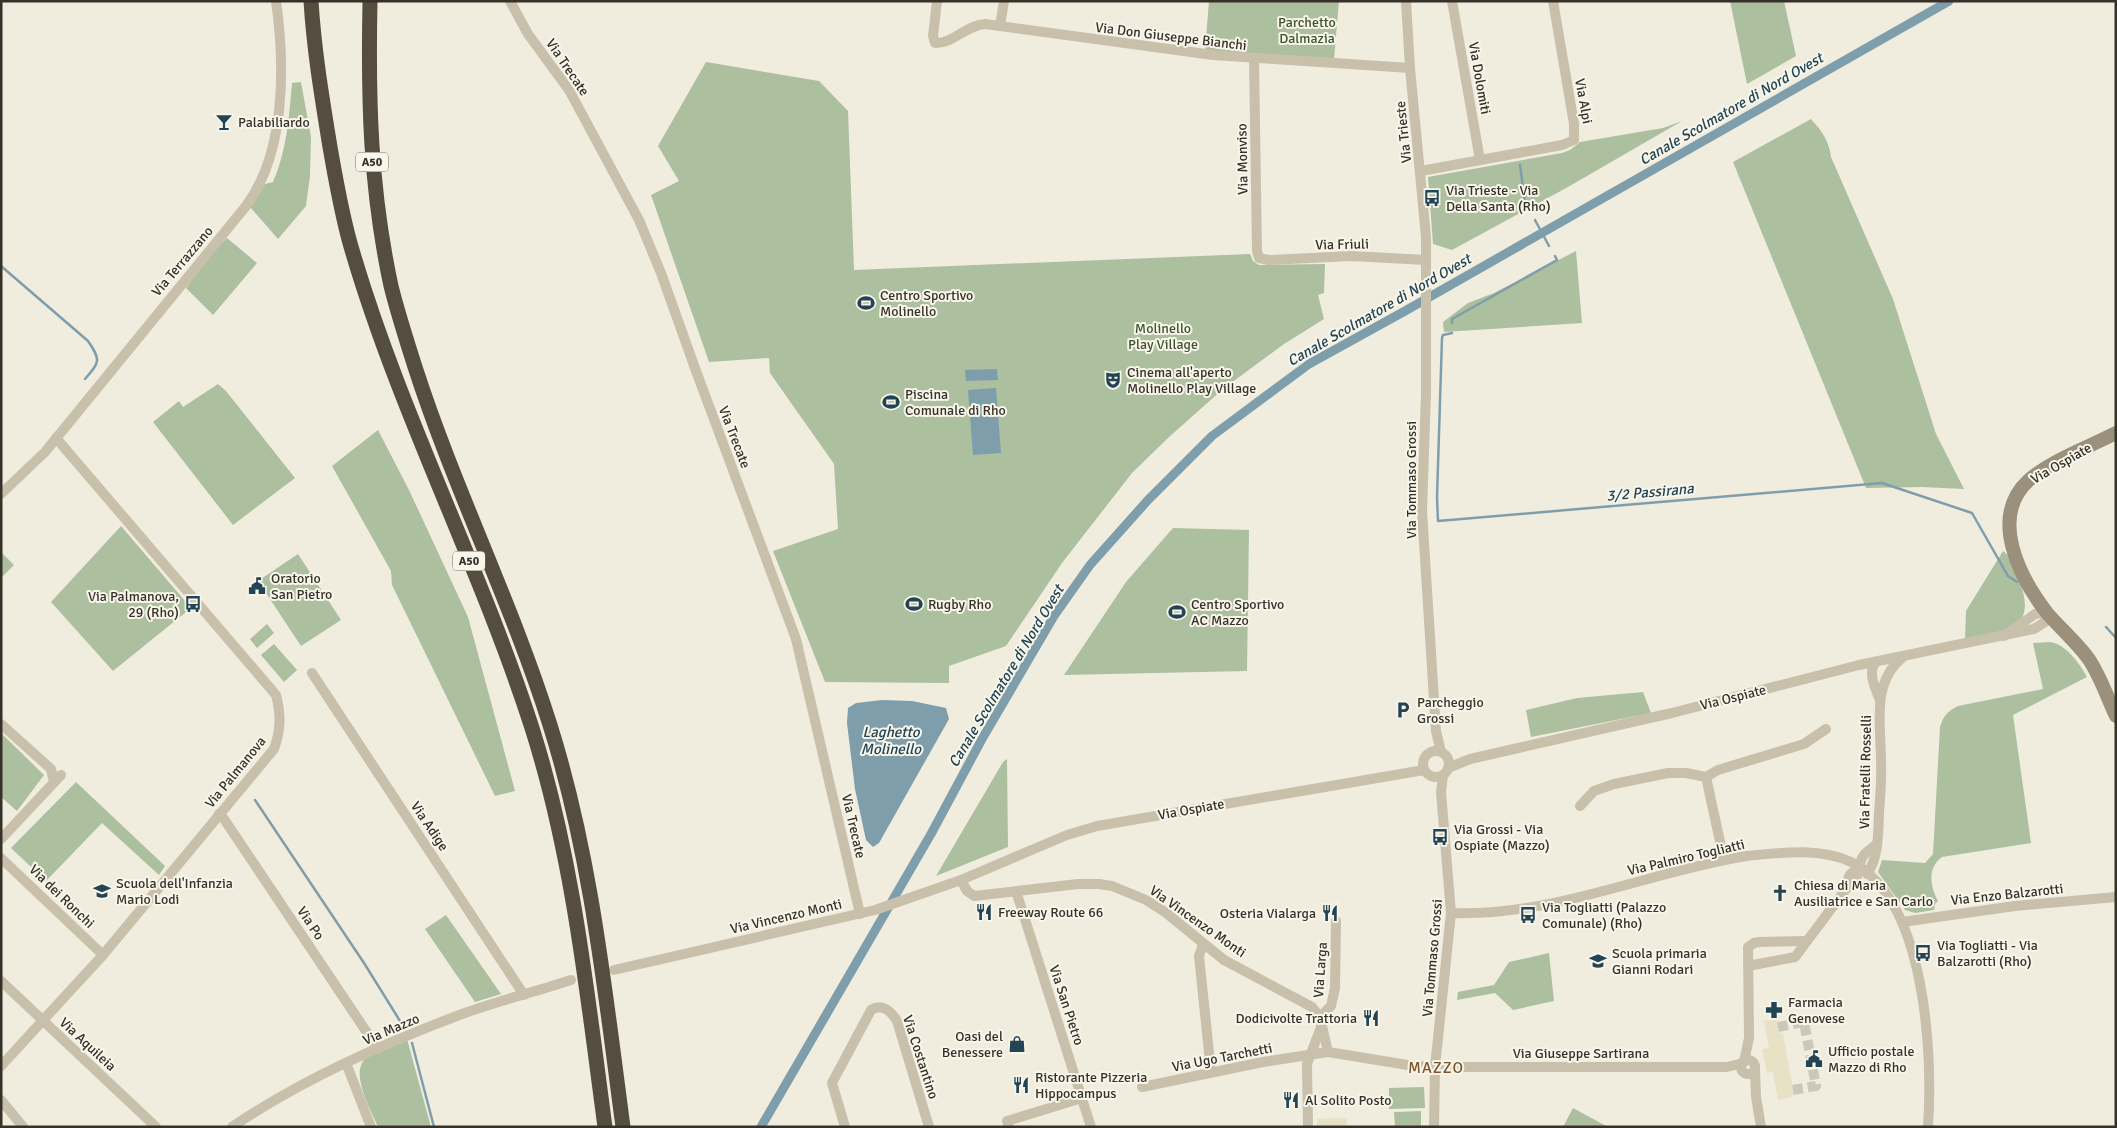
<svg xmlns="http://www.w3.org/2000/svg" width="2117" height="1128" font-family="Signika,sans-serif">
<rect width="100%" height="100%" fill="#f1edde"/>
<g fill="#acbf9f">
<polygon points="1209,1 1339,1 1334,59 1205,51"/>
<polygon points="1730,1 1784,1 1796,56 1747,84"/>
<polygon points="706,62 819,81 848,111 854,270 1250,254 1253,261 1259,265 1325,264 1324,293 1318,295 1324,319 1284,344 1223,389 1168,438 1132,473 1062,563 1006,646 949,666 949,683 825,682 773,551 838,529 834,464 770,373 769,358 709,362 651,195 679,181 658,146"/>
<path d="M301,82l10,55 -1,39 -4,30 -28,33 -28,-32 15,-23 8,-2c14,-32 16,-65 19,-99z"/>
<path d="M1811,119c11,12 18,22 20,38l62,142 43,135 28,55 -42,-2 -56,1 -133,-326z"/>
<polygon points="1682,121 1568,187 1452,250 1433,244 1428,177 1562,153 1570,150 1580,142 1663,128"/>
<polygon points="227,238 257,263 213,315 186,288 210,254"/>
<polygon points="1576,251 1582,323 1444,332 1443,322 1468,303 1494,293"/>
<polygon points="218,384 226,391 295,478 233,525 153,422 179,401 183,407"/>
<polygon points="378,430 409,490 468,617 515,791 495,796 392,585 391,571 332,466"/>
<polygon points="121,526 191,608 113,671 51,602"/>
<polygon points="1173,528 1249,530 1247,671 1064,675 1126,582"/>
<path d="M2003,551l5,4c10,23 33,61 -1,76 -13,5 -29,6 -42,9l1,-29z"/>
<polygon points="1,552 14,565 1,578"/>
<polygon points="298,554 341,620 301,646 258,581"/>
<polygon points="267,624 274,633 257,648 250,639"/>
<path d="M2050,642c16,2 30,22 37,35l-74,38 18,128 -89,14c-15,11 -12,29 -4,44l-3,3 -1,6 -19,3 -10,-3 -27,-38 4,-12 43,3 8,-9 7,-127c3,-11 8,-16 18,-21l85,-17 -10,-46z"/>
<polygon points="274,644 297,670 284,682 261,655"/>
<polygon points="1643,692 1651,713 1531,737 1526,710 1577,698"/>
<polygon points="1,733 44,775 17,811 1,797"/>
<polygon points="1007,759 1008,847 936,876 1003,762"/>
<polygon points="76,782 165,866 159,875 102,823 46,881 11,848"/>
<polygon points="446,915 501,994 475,1002 425,929"/>
<polygon points="1549,953 1554,1001 1513,1010 1495,993 1457,1000 1458,992 1494,985 1509,962"/>
<path d="M407,1039l24,88h-53c-7,-17 -27,-52 -14,-67 6,-8 33,-17 43,-21z"/>
<polygon points="1424,1087 1425,1108 1389,1109 1389,1088"/>
<polygon points="1573,1108 1608,1127 1563,1127"/>
<polygon points="1421,1111 1421,1127 1395,1127 1394,1112"/>
</g>
<g fill="#e7e1c6">
<polygon points="1774,1019 1777,1020 1779,1032 1783,1034 1794,1094 1792,1097 1778,1100 1773,1072 1767,1073 1762,1049 1769,1048 1764,1021"/>
<polygon points="1347,1118 1347,1127 1317,1127 1317,1119"/>
</g>
<g fill="#7f9eac">
<polygon points="997,369 998,380 966,381 965,370"/>
<polygon points="996,388 1001,453 973,455 968,390"/>
<polygon points="882,700 912,701 946,708 949,719 879,843 873,847 866,840 855,789 847,723 848,708 856,703"/>
</g>
<g fill="none" stroke-linecap="round" stroke-linejoin="round">
<g stroke="#7f9eac" stroke-width="2.5">
<polyline points="1520,165 1525,203 1529,210"/>
<polyline points="1535,220 1549,246"/>
<path d="M1,266l87,75c13,19 12,21 -3,38"/>
<polyline points="1452,323 1452,319 1557,260 1555,256"/>
<polyline points="1452,333 1443,335 1442,338 1437,497 1438,521 1882,483 1972,513 2008,576 2017,582"/>
<polyline points="2106,627 2116,638"/>
<polyline points="255,800 364,963 405,1029"/>
<polyline points="412,1043 434,1127"/>
</g>
<polyline stroke="#7f9eac" stroke-width="9" points="761,1127 931,834 982,739 1054,616 1090,565 1148,500 1212,436 1309,364 1405,311 1949,1"/>
<polyline stroke="#ccc7ba" stroke-width="10" stroke-dasharray="10 5" stroke-linecap="butt" points="1778,1027 1804,1022 1816,1086 1793,1090"/>
<g stroke="#c8c0ab" stroke-width="10">
<polyline points="510,1 528,34 569,90 639,220 661,273 696,371 796,639 860,914"/>
<path d="M937,1l-4,35 2,7c18,1 31,-18 50,-19l228,31 197,13"/>
<polyline points="1406,1 1410,68 1426,237 1426,394 1422,511 1436,731 1441,752"/>
<polyline points="1452,1 1480,160"/>
<polyline points="1000,26 1004,1"/>
<polyline points="1254,59 1257,251 1259,258 1269,260 1351,256 1426,260"/>
<polyline points="1421,171 1562,145 1574,140 1574,124 1553,1"/>
<path d="M1,494l44,-42 201,-246c40,-54 39,-141 30,-205"/>
<path d="M1876,662c-9,10 -1,25 3,36"/>
<polyline points="312,673 524,995"/>
<polyline points="1,724 51,769 54,782"/>
<circle cx="1436" cy="764" r="13"/>
<polyline points="1448,768 1470,759 1672,713 1859,665 2034,629 2045,622 2047,612 2035,614 2004,636"/>
<polyline points="1706,777 1718,770 1804,744 1826,729"/>
<polyline points="1580,806 1594,791 1614,784 1668,773 1686,773 1706,777 1724,860"/>
<polyline points="219,814 224,819 378,1049"/>
<polyline points="1,839 61,775"/>
<polyline points="1,858 103,955"/>
<path d="M1867,874c12,-17 11,-40 12,-60 1,-17 3,-35 2,-53 0,-36 -10,-79 22,-104"/>
<polyline points="961,880 967,891 974,896 1078,884 1099,884 1112,886 1146,900 1165,912 1224,960 1312,1007 1320,1017 1328,1052"/>
<path d="M1846,889c1,-11 3,-17 14,-21"/>
<polyline points="1016,891 1091,1127"/>
<path d="M1451,913c101,4 197,-41 295,-57 32,-3 74,-9 105,6 75,37 82,192 77,265"/>
<polyline points="1902,922 2015,906 2116,897"/>
<polyline points="1203,944 1199,956 1211,1072"/>
<path d="M1748,966l47,-9 51,-68c17,-12 9,-17 16,-31 3,-6 10,-10 15,-14"/>
<polyline points="614,970 875,910 961,880 1067,835 1097,826 1424,770"/>
<polyline points="1,981 156,1127"/>
<polyline points="1320,1017 1331,1006 1335,988 1336,921"/>
<circle cx="1748" cy="1067" r="7"/>
<polyline points="1744,1062 1749,1038 1748,947 1754,943 1759,942 1807,941"/>
<polyline points="346,1063 371,1127"/>
<path d="M1,1066l102,-111 171,-206c7,-19 7,-35 2,-54l-220,-257"/>
<polyline points="1755,1070 1756,1097 1761,1127"/>
<polyline points="1142,1087 1263,1062 1328,1052 1414,1066 1435,1067 1727,1067 1743,1063"/>
<polyline points="1,1100 23,1127"/>
<path d="M232,1127c71,-48 150,-83 230,-113 35,-13 73,-22 109,-34"/>
<path d="M845,1127l-13,-44 39,-73c11,-7 20,1 26,11l32,106"/>
<polyline points="1009,1127 1007,1121 1082,1098"/>
<polyline points="1308,1127 1307,1064 1321,1027"/>
<polyline points="1434,1127 1435,1067 1451,913 1441,792 1443,775"/>
</g>
<path stroke="#9b907c" stroke-width="14" d="M2116,433c-27,14 -64,27 -87,47 -41,37 -9,98 18,133 13,15 29,29 41,45 12,17 19,39 28,58"/>
<g stroke="#564d41" stroke-width="15">
<path d="M311,1c3,49 11,97 19,146 6,34 12,70 22,103 48,164 128,316 180,478 41,129 55,265 73,399"/>
<path d="M370,1c-2,99 0,187 21,285 7,28 16,56 25,84 39,120 96,234 134,355 41,130 55,267 73,402"/>
</g>
</g>
<defs>
<g id="bar-bare" transform="scale(1.35)"><path d="M-6-5H6L.8 .8V4.5H3.5V6h-7V4.5H-.8V.8Z" fill="#245" stroke="#f8f6ea" stroke-width="2.5" paint-order="stroke"/></g>
<g id="bus-bare" transform="scale(1.35)"><path d="M-5-6H5V4H4V6H2V4H-2V6H-4V4H-5ZM-3.5-4V0h7V-4ZM-3.5 1.2v1.5H-2V1.2ZM2 1.2v1.5H3.5V1.2Z" fill="#245" stroke="#f8f6ea" stroke-width="2.5" paint-order="stroke"/></g>
<g id="stadium-bare" transform="scale(1.35)"><path d="M0-5a6.5 5 0 1 0 0 10a6.5 5 0 1 0 0-10ZM-3.5-1.8h7v3.6h-7Z" fill="#245" stroke="#f8f6ea" stroke-width="2.5" paint-order="stroke"/></g>
<g id="theatre-bare" transform="scale(1.35)"><path d="M-5-5.5Q0-4 5-5.5V0Q5 5 0 6Q-5 5-5 0ZM-3.3-2.5H-1v1.5H-3.3ZM1-2.5H3.3v1.5H1ZM-2.8 1Q0 5.5 2.8 1Z" fill="#245" stroke="#f8f6ea" stroke-width="2.5" paint-order="stroke"/></g>
<g id="civic-bare" transform="scale(1.35)"><path d="M-.6-6.5H3V-4.5H.6V-3L4-1V1h2V6H-6V1h2V-1L-.6-3ZM-1.2 2.5V6h2.4V2.5Z" fill="#245" stroke="#f8f6ea" stroke-width="2.5" paint-order="stroke"/></g>
<g id="parking-bare" transform="scale(1.35)"><path d="M-3.5-5.5H1a3.5 3.5 0 0 1 0 7H-1V5.5H-3.5ZM-1-3.4V-.6H.8a1.4 1.4 0 0 0 0-2.8Z" fill="#245" stroke="#f8f6ea" stroke-width="2.5" paint-order="stroke"/></g>
<g id="school-bare" transform="scale(1.35)"><path d="M0-5L7-2L0 1L-7-2ZM-4 1L0 2.5L4 1V4Q0 6-4 4Z" fill="#245" stroke="#f8f6ea" stroke-width="2.5" paint-order="stroke"/></g>
<g id="church-bare" transform="scale(1.35)"><path d="M-1.2-6h2.4v3.5h3.3v2.4h-3.3V6h-2.4V-.1h-3.3v-2.4h3.3Z" fill="#245" stroke="#f8f6ea" stroke-width="2.5" paint-order="stroke"/></g>
<g id="restaurant-bare" transform="scale(1.35)"><path d="M-5-6h1v4h1v-4h1v4h1v-4h1v5L-1.5 .5V6h-2V.5L-5-1ZM5-6V6H3V1.5H1.5Q1.5-4 5-6Z" fill="#245" stroke="#f8f6ea" stroke-width="2.5" paint-order="stroke"/></g>
<g id="pharmacy-bare" transform="scale(1.35)"><path d="M-2-6h4v4h4v4h-4v4h-4v-4h-4v-4h4Z" fill="#245" stroke="#f8f6ea" stroke-width="2.5" paint-order="stroke"/></g>
<g id="shop-bare" transform="scale(1.35)"><path d="M-5-2.5h2.3a2.7 3.5 0 0 1 5.4 0H5L5.5 6h-11ZM-1.5-2.5h3a1.5 2.3 0 0 0-3 0Z" fill="#245" stroke="#f8f6ea" stroke-width="2.5" paint-order="stroke"/></g>
</defs>
<g fill-rule="evenodd">
<use href="#bar-bare" x="224" y="122"/>
<use href="#bus-bare" x="1432" y="198"/>
<use href="#stadium-bare" x="866" y="303"/>
<use href="#theatre-bare" x="1113" y="380"/>
<use href="#stadium-bare" x="891" y="402"/>
<use href="#civic-bare" x="257" y="586"/>
<use href="#bus-bare" x="193" y="604"/>
<use href="#stadium-bare" x="914" y="604"/>
<use href="#stadium-bare" x="1177" y="612"/>
<use href="#parking-bare" x="1403" y="710"/>
<use href="#bus-bare" x="1440" y="837"/>
<use href="#school-bare" x="102" y="891"/>
<use href="#church-bare" x="1780" y="893"/>
<use href="#restaurant-bare" x="984" y="912"/>
<use href="#restaurant-bare" x="1330" y="913"/>
<use href="#bus-bare" x="1528" y="915"/>
<use href="#bus-bare" x="1923" y="953"/>
<use href="#school-bare" x="1598" y="961"/>
<use href="#pharmacy-bare" x="1774" y="1010"/>
<use href="#restaurant-bare" x="1371" y="1018"/>
<use href="#shop-bare" x="1017" y="1044"/>
<use href="#civic-bare" x="1814" y="1059"/>
<use href="#restaurant-bare" x="1021" y="1085"/>
<use href="#restaurant-bare" x="1291" y="1100"/>
</g>
<g text-anchor="middle" stroke-width="4" stroke-linejoin="round" paint-order="stroke">
<g fill="#f8f6ea" stroke="#706c63" stroke-width="1">
<rect x="356" y="152.5" width="32" height="19" rx="4"/>
<rect x="453" y="551.5" width="32" height="19" rx="4"/>
</g>
<g font-size="12" font-weight="bold" fill="#363129">
<text x="372" y="166">A50</text>
<text x="469" y="565">A50</text>
</g>
<g font-size="14" fill="#3c522f" stroke="#f8f6ea">
<text x="1307" y="27">Parchetto<tspan x="1307" dy="16">Dalmazia</tspan></text>
<text x="1163" y="333">Molinello<tspan x="1163" dy="16">Play Village</tspan></text>
</g>
<g font-size="14" fill="#363129" stroke="#f8f6ea">
<text transform="translate(1171 36) rotate(7)" y="5">Via Don Giuseppe Bianchi</text>
<text transform="translate(568 67) rotate(56)" y="5">Via Trecate</text>
<text transform="translate(1480 78) rotate(80)" y="5">Via Dolomiti</text>
<text transform="translate(1584 101) rotate(80)" y="5">Via Alpi</text>
<text transform="translate(1403 132) rotate(-96)" y="5">Via Trieste</text>
<text transform="translate(1242 159) rotate(-91)" y="5">Via Monviso</text>
<text transform="translate(1342 244) rotate(-1)" y="5">Via Friuli</text>
<text transform="translate(182 261) rotate(-50)" y="5">Via Terrazzano</text>
<text transform="translate(735 437) rotate(69)" y="5">Via Trecate</text>
<text transform="translate(2061 463) rotate(-30)" y="5">Via Ospiate</text>
<text transform="translate(1411 480) rotate(-90)" y="5">Via Tommaso Grossi</text>
<text transform="translate(1733 697) rotate(-14)" y="5">Via Ospiate</text>
<text transform="translate(235 772) rotate(-51)" y="5">Via Palmanova</text>
<text transform="translate(1865 772) rotate(-89)" y="5">Via Fratelli Rosselli</text>
<text transform="translate(1191 809) rotate(-10)" y="5">Via Ospiate</text>
<text transform="translate(430 826) rotate(56)" y="5">Via Adige</text>
<text transform="translate(854 826) rotate(77)" y="5">Via Trecate</text>
<text transform="translate(1686 857) rotate(-13)" y="5">Via Palmiro Togliatti</text>
<text transform="translate(2007 894) rotate(-6)" y="5">Via Enzo Balzarotti</text>
<text transform="translate(62 896) rotate(44)" y="5">Via dei Ronchi</text>
<text transform="translate(786 916) rotate(-13)" y="5">Via Vincenzo Monti</text>
<text transform="translate(1198 921) rotate(35)" y="5">Via Vincenzo Monti</text>
<text transform="translate(311 923) rotate(56)" y="5">Via Po</text>
<text transform="translate(1432 958) rotate(-85)" y="5">Via Tommaso Grossi</text>
<text transform="translate(1320 970) rotate(-86)" y="5">Via Larga</text>
<text transform="translate(1067 1005) rotate(72)" y="5">Via San Pietro</text>
<text transform="translate(391 1029) rotate(-23)" y="5">Via Mazzo</text>
<text transform="translate(88 1044) rotate(43)" y="5">Via Aquileia</text>
<text x="1581" y="1058">Via Giuseppe Sartirana</text>
<text transform="translate(921 1057) rotate(72)" y="5">Via Costantino</text>
<text transform="translate(1222 1057) rotate(-11)" y="5">Via Ugo Tarchetti</text>
</g>
<g font-size="14" fill="#363129" stroke="#f8f6ea" text-anchor="start">
<text x="238" y="127">Palabiliardo</text>
<text x="1446" y="195">Via Trieste - Via<tspan x="1446" dy="16">Della Santa (Rho)</tspan></text>
<text x="880" y="300">Centro Sportivo<tspan x="880" dy="16">Molinello</tspan></text>
<text x="1127" y="377">Cinema all'aperto<tspan x="1127" dy="16">Molinello Play Village</tspan></text>
<text x="905" y="399">Piscina<tspan x="905" dy="16">Comunale di Rho</tspan></text>
<text x="271" y="583">Oratorio<tspan x="271" dy="16">San Pietro</tspan></text>
<text x="179" y="601" text-anchor="end">Via Palmanova,<tspan x="179" dy="16">29 (Rho)</tspan></text>
<text x="928" y="609">Rugby Rho</text>
<text x="1191" y="609">Centro Sportivo<tspan x="1191" dy="16">AC Mazzo</tspan></text>
<text x="1417" y="707">Parcheggio<tspan x="1417" dy="16">Grossi</tspan></text>
<text x="1454" y="834">Via Grossi - Via<tspan x="1454" dy="16">Ospiate (Mazzo)</tspan></text>
<text x="116" y="888">Scuola dell'Infanzia<tspan x="116" dy="16">Mario Lodi</tspan></text>
<text x="1794" y="890">Chiesa di Maria<tspan x="1794" dy="16">Ausiliatrice e San Carlo</tspan></text>
<text x="1542" y="912">Via Togliatti (Palazzo<tspan x="1542" dy="16">Comunale) (Rho)</tspan></text>
<text x="998" y="917">Freeway Route 66</text>
<text x="1316" y="918" text-anchor="end">Osteria Vialarga</text>
<text x="1937" y="950">Via Togliatti - Via<tspan x="1937" dy="16">Balzarotti (Rho)</tspan></text>
<text x="1612" y="958">Scuola primaria<tspan x="1612" dy="16">Gianni Rodari</tspan></text>
<text x="1788" y="1007">Farmacia<tspan x="1788" dy="16">Genovese</tspan></text>
<text x="1357" y="1023" text-anchor="end">Dodicivolte Trattoria</text>
<text x="1003" y="1041" text-anchor="end">Oasi del<tspan x="1003" dy="16">Benessere</tspan></text>
<text x="1828" y="1056">Ufficio postale<tspan x="1828" dy="16">Mazzo di Rho</tspan></text>
<text x="1035" y="1082">Ristorante Pizzeria<tspan x="1035" dy="16">Hippocampus</tspan></text>
<text x="1305" y="1105">Al Solito Posto</text>
</g>
<g font-size="15" font-style="italic" fill="#245" stroke="#f8f6ea">
<text transform="translate(1731 109) rotate(-30)" y="5">Canale Scolmatore di Nord Ovest</text>
<text transform="translate(1379 310) rotate(-30)" y="5">Canale Scolmatore di Nord Ovest</text>
<text transform="translate(1650 492) rotate(-5)" y="5">3/2 Passirana</text>
<text transform="translate(1006 676) rotate(-59)" y="5">Canale Scolmatore di Nord Ovest</text>
<text x="891" y="737">Laghetto<tspan x="891" dy="17">Molinello</tspan></text>
</g>
<g font-size="16" letter-spacing="1" fill="#7f5429" stroke="#f8f6ea">
<text x="1436" y="1073">MAZZO</text>
</g>
</g>
<rect width="2117" height="1128" fill="none" stroke="#363129" stroke-width="5"/>
</svg>
